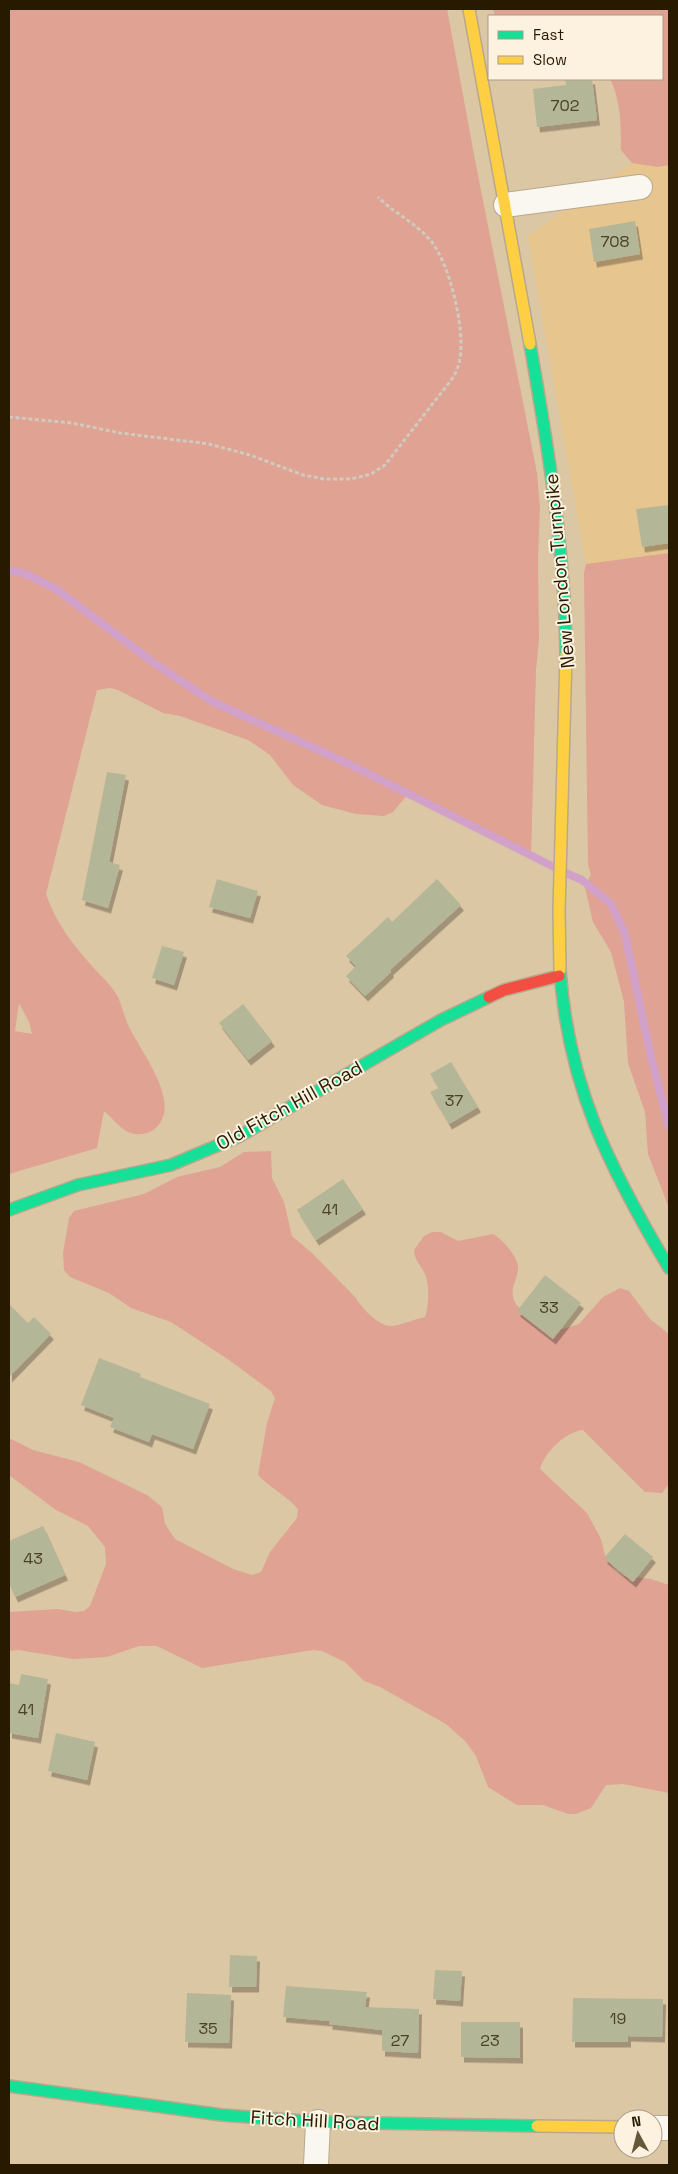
<svg xmlns="http://www.w3.org/2000/svg" width="678" height="2174" font-family="'Space Grotesk',sans-serif">
<defs>
<filter id="shadow"><feDropShadow dx="3" dy="5.5" stdDeviation="0" flood-color="#0004"/></filter>
</defs>
<rect width="100%" height="100%" fill="#dcc7a4"/>
<polygon fill="#e6c58f" points="632,163 657,167 669,165 669,553 586,564 528,236"/>
<g fill="#dfa293" fill-rule="evenodd">
<path d="M9,9h438l28,151 62,313 3,35 -2,50 1,82 -3,30 -5,188 -124,-63 -14,17 -9,4 -28,-2 -34,-9 -29,-20 -23,-30 -22,-15 -68,-24 -17,-3 -45,-23 -8,-2 -13,2 -51,204c9,28 28,52 47,73 8,9 19,19 25,30 4,9 6,19 10,28 11,24 50,72 32,98 -5,7 -11,11 -19,11 -17,2 -25,-13 -37,-23l-7,37 -88,26zM19,1003l10,19 3,12 -17,-3z"/>
<path d="M493,9h176v156l-11,2 -26,-4 -11,-13c0,-23 0,-50 -11,-71h52v-63h-167z"/>
<polygon points="669,553 669,1208 648,1154 645,1112 628,1063 624,1002 611,952 593,922 585,888 591,874 588,865 584,573 586,564"/>
<path d="M271,1151l1,27 12,24 8,34 21,18 42,43c6,10 23,29 36,29 11,-1 24,-7 34,-9 4,-12 5,-34 -1,-45 -5,-9 -9,-12 -10,-22l10,-14 8,-4h9l17,9 35,-7c10,6 27,24 25,37 -2,11 -10,21 -2,33 8,12 25,21 37,28l26,-8 24,-27 17,-9 9,3 21,28 19,15v150l-7,9 -17,-1 -62,-62c-18,2 -38,22 -43,39l47,44 14,26 4,17 11,15 8,5 27,3 18,6v208l-46,-9 -17,1 -15,23 -15,6h-8l-25,-9h-26l-29,-18 -12,-31 -10,-14 -20,-18 -66,-37 -16,-6 -19,-19 -23,-11 -9,-1 -111,18 -45,-22h-18l-32,11 -34,2 -54,-9 -10,1v-39l49,-3 17,3 9,-1 6,-5 16,-42 -1,-17 -17,-21 -32,-16 -47,-35v-37l24,12 46,12 68,33 15,12 3,17 10,15 58,30 19,6 9,-3 9,-20 27,-34 1,-9c-11,-13 -28,-21 -40,-34l9,-52 8,-25 -4,-7 -42,-31 -58,-38 -40,-14 -22,-15 -39,-16 -6,-7 -1,-17 6,-35 5,-7 70,-17 33,-17 43,-10 24,-15z"/>
</g>
<g fill="none" stroke-linecap="round" stroke-linejoin="round">
<g stroke="#d1a1ca" stroke-width="8">
<polyline points="9,570 26,574 56,589 154,663 211,701 349,764 556,868"/>
<polyline points="566,873 582,880 611,904 625,934 651,1057 669,1127"/>
</g>
</g>
<g fill="#b4b698" filter="url(#shadow)">
<polygon points="565,79 592,79 597,120 537,127 533,89 566,85"/>
<polygon points="635,221 640,254 594,262 589,229"/>
<polygon points="669,505 669,543 642,547 636,509"/>
<polygon points="107,772 126,775 109,862 120,865 108,908 82,900"/>
<polygon points="217,879 258,891 250,918 209,907"/>
<polygon points="437,879 461,905 390,970 391,972 365,996 346,976 356,966 346,956 388,917 392,922"/>
<polygon points="162,946 184,952 174,985 152,978"/>
<polygon points="243,1004 272,1041 248,1060 219,1023"/>
<polygon points="451,1062 478,1107 449,1124 430,1092 439,1088 430,1074"/>
<polygon points="343,1179 363,1209 316,1240 297,1210"/>
<polygon points="545,1275 581,1303 553,1339 517,1311"/>
<polygon points="9,1304 28,1323 34,1317 51,1334 9,1377"/>
<polygon points="99,1358 141,1374 140,1377 210,1404 193,1449 152,1434 149,1442 110,1427 114,1418 81,1405"/>
<polygon points="43,1526 65,1575 15,1597 9,1583 9,1541"/>
<polygon points="625,1534 653,1557 633,1582 604,1558"/>
<polygon points="21,1674 48,1679 38,1738 9,1733 9,1683 19,1685"/>
<polygon points="56,1733 95,1742 87,1780 48,1771"/>
<polygon points="230,1955 257,1956 256,1987 229,1987"/>
<polygon points="435,1970 462,1971 460,2001 433,1999"/>
<polygon points="286,1986 367,1992 365,2007 419,2009 418,2053 382,2051 382,2030 329,2024 330,2021 283,2017"/>
<polygon points="187,1993 231,1995 229,2043 185,2042"/>
<polygon points="573,1998 663,1999 662,2037 628,2036 628,2042 572,2042"/>
<polygon points="461,2022 520,2022 520,2058 461,2057"/>
</g>
<g fill="none" stroke-linecap="round" stroke-linejoin="round">
<g stroke="#b8a88c" stroke-width="26">
<g id="street">
<polyline points="506,205 640,187"/>
<polyline points="653,2128 669,2128"/>
<polyline points="316,2165 318,2122"/>
</g>
</g>
<g stroke="#b8a88c" stroke-width="14">
<g id="fast">
<path d="M530,344c18,103 35,206 36,311"/>
<path d="M560,970c8,117 50,199 109,298"/>
<polyline points="9,1210 78,1185 171,1165 240,1136 441,1020 489,997"/>
<polyline points="9,2086 222,2115 318,2122 537,2126"/>
</g>
</g>
<g stroke="#b8a88c" stroke-width="14">
<g id="slow">
<polyline points="469,9 530,344"/>
<polyline points="560,970 559,911 566,655"/>
<polyline points="537,2126 623,2127"/>
</g>
</g>
<g stroke="#b8a88c" stroke-width="14">
<polyline id="jam" points="489,997 504,990 559,976"/>
</g>
<path stroke="#d1cabf" stroke-width="3" stroke-dasharray="4 2.5" stroke-linecap="butt" d="M9,417l63,6 48,10 89,11 41,11 53,20 21,4h27l20,-5 14,-9 67,-86c4,-6 7,-13 8,-21 5,-29 -10,-94 -29,-117 -15,-18 -37,-28 -53,-44"/>
<use href="#street" stroke="#faf7f1" stroke-width="24"/>
<use href="#fast" stroke="#16e098" stroke-width="11"/>
<use href="#slow" stroke="#ffcf43" stroke-width="11"/>
<use href="#jam" stroke="#f24e42" stroke-width="11"/>
</g>
<g text-anchor="middle" stroke-width="4" stroke-linejoin="round" paint-order="stroke">
<g font-size="16" fill="#4b4127">
<text x="565" y="111">702</text>
<text x="615" y="247">708</text>
<text x="454" y="1106">37</text>
<text x="330" y="1215">41</text>
<text x="549" y="1313">33</text>
<text x="33" y="1564">43</text>
<text x="26" y="1715">41</text>
<text x="618" y="2024">19</text>
<text x="208" y="2034">35</text>
<text x="400" y="2046">27</text>
<text x="490" y="2046">23</text>
</g>
<g font-size="19" fill="#281a01" stroke="#fdf2e0">
<text transform="translate(559 571) rotate(-95)" y="7">New London Turnpike</text>
<text transform="translate(289 1105) rotate(-29)" y="7">Old Fitch Hill Road</text>
<text transform="translate(315 2120) rotate(3)" y="7">Fitch Hill Road</text>
</g>
</g>
<rect width="678" height="2174" fill="none" stroke="#281a01" stroke-width="20"/>
<rect x="488" y="15" width="175" height="65" fill="#fdf2e0" stroke="#a89c87"/>
<rect x="498" y="31" width="25" height="8" fill="#16e098" stroke="#a89c87"/>
<text x="533" y="40" font-size="15" fill="#281a01">Fast</text>
<rect x="498" y="56" width="25" height="8" fill="#ffcf43" stroke="#a89c87"/>
<text x="533" y="65" font-size="15" fill="#281a01">Slow</text>
<g transform="translate(638 2134) rotate(353)"><circle r="24" fill="#fdf2e0" stroke="#a89c87"/>
<path d="M0-4L9 19L0 12L-9 19Z" fill="#67573a"/>
<text y="-8" font-size="14" font-weight="bold" text-anchor="middle" fill="#281a01">N</text>
</g>
</svg>
